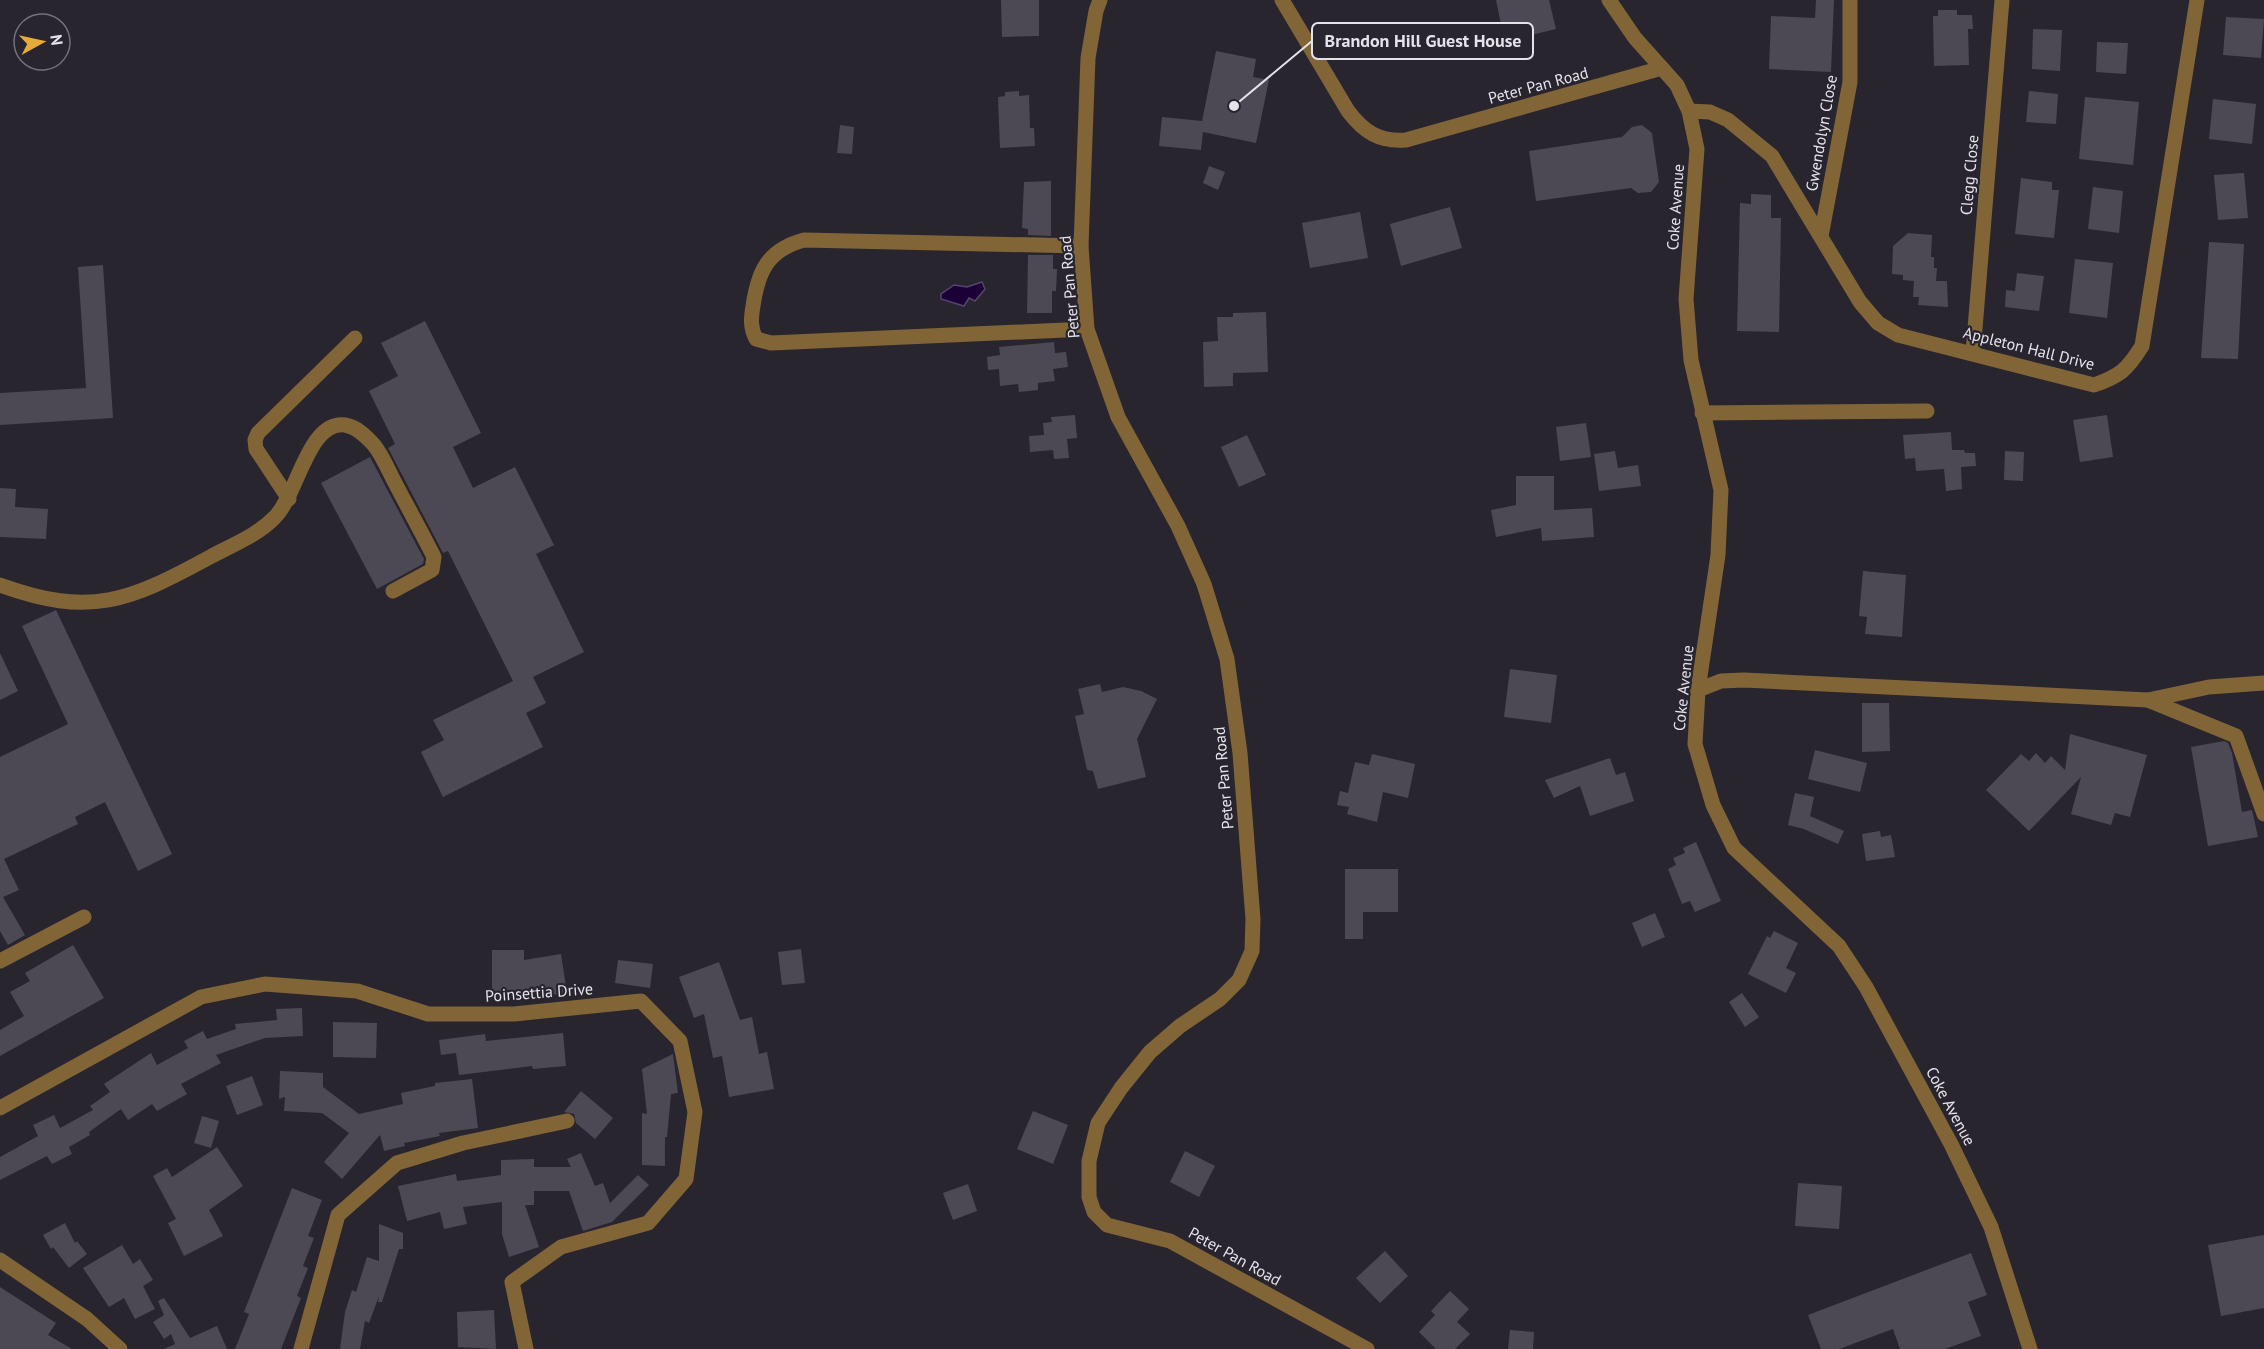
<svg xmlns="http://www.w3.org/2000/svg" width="2264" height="1349" font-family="'PT Sans',sans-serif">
<rect width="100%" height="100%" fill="#28252f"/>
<polygon fill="#1a0036" stroke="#57446c" stroke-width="1.5" points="982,282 985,289 975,301 969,298 964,306 941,299 941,294 954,285 967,287"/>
<g fill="#4c4954">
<polygon points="1001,0 1039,0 1039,36 1002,37"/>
<polygon points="1496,0 1549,0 1556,29 1523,37 1522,30 1503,34"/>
<polygon points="1816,0 1834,0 1831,72 1769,69 1771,16 1815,18"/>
<polygon points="1938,10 1957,10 1957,15 1972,15 1973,29 1968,29 1969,65 1934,66 1933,16 1938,16"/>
<polygon points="2226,17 2264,19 2261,58 2223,55"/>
<polygon points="2033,29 2062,30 2060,71 2032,69"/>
<polygon points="2097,42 2128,43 2126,74 2096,72"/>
<polygon points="1216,51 1256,59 1253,77 1269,80 1256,143 1203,132 1201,150 1159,146 1162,117 1202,121"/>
<polygon points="1019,91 1019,96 1029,95 1030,128 1034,128 1035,146 1000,148 998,97 1005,96 1005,92"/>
<polygon points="2029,91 2058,94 2056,124 2026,122"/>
<polygon points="2085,97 2139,102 2133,165 2079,159"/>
<polygon points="2213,99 2256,104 2252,144 2209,139"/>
<polygon points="840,125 854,127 852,154 837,153"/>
<polygon points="1642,125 1652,133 1659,182 1651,192 1638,193 1631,188 1536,201 1529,151 1622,137 1632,127"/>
<polygon points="1209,166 1225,172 1218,190 1203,183"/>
<polygon points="2244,173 2248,218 2218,220 2214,175"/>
<polygon points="2021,178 2052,182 2052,190 2059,190 2054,238 2015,234"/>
<polygon points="1051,181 1051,236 1028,235 1028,229 1022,228 1024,182"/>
<polygon points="2093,187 2123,191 2119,233 2088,229"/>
<polygon points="1751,194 1771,195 1771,218 1781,218 1779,332 1737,331 1740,203 1751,204"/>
<polygon points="1450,207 1462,248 1401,266 1390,224"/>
<polygon points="1360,212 1368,258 1310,268 1302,223"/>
<polygon points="1908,233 1932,235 1931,257 1934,257 1934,268 1937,268 1936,281 1947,281 1948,307 1918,305 1919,297 1913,297 1914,281 1903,280 1903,275 1892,274 1893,246"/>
<polygon points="2209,242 2244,244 2238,359 2201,358"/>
<polygon points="1028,255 1053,255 1053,269 1057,269 1056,291 1052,291 1052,313 1027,313"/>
<polygon points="2075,259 2113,263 2107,318 2069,313"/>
<polygon points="103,265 113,418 0,425 0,393 86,388 78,267"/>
<polygon points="2017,273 2044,276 2039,311 2005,307 2006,290 2015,291"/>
<polygon points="1266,312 1268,372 1233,373 1233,386 1204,387 1203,342 1218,341 1217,317 1233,317 1233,313"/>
<polygon points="425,321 481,433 453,447 473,488 515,467 554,545 536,554 584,652 533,677 546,703 526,713 543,747 443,797 421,752 444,740 433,720 513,681 448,551 443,553 388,448 395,444 369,391 398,376 381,343"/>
<polygon points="1054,342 1055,353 1066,352 1068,367 1053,369 1055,381 1038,383 1038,390 1019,392 1018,384 1000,386 999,369 988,370 987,357 1000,355 999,347"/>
<polygon points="1075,415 1077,438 1067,439 1069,458 1054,459 1053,450 1030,452 1029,436 1044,435 1043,423 1052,422 1051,417"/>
<polygon points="2107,415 2113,457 2080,462 2073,420"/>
<polygon points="1586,423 1591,457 1560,461 1556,427"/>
<polygon points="1951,432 1952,450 1964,450 1965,453 1975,453 1976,466 1961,467 1962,489 1946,491 1944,469 1916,471 1915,458 1905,459 1903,435"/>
<polygon points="1247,435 1266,475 1239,487 1221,447"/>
<polygon points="1615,451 1618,468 1638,465 1641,486 1599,491 1594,454"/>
<polygon points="2005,451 2024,452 2023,481 2004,480"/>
<polygon points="370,457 424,559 423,564 377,589 321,483"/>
<polygon points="1516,476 1554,476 1554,510 1592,508 1594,537 1542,541 1541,528 1496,537 1491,510 1516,505"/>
<polygon points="0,488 16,489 15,507 48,509 46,539 0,537"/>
<polygon points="1863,571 1906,575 1902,637 1865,634 1867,617 1859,616"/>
<polygon points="56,610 172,854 138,871 105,802 75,817 78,824 4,859 19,890 3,897 25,935 8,945 0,931 0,757 68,724 22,626"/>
<polygon points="0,653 18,691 0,700"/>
<polygon points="1510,669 1557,675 1551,723 1504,717"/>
<polygon points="1100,684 1102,692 1123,687 1141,691 1157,699 1137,739 1146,777 1098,789 1093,771 1087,770 1075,716 1084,714 1078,689"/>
<polygon points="1862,703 1889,703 1890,751 1862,752"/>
<polygon points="2070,734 2147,755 2130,817 2115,813 2111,825 2071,814 2081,777 2029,831 1986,790 2021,754 2029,761 2036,753 2045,763 2051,756 2065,770"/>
<polygon points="2224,741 2228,743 2232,753 2242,812 2252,810 2258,837 2208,846 2191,747"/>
<polygon points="1815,750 1867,763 1860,792 1808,779"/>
<polygon points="1372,754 1415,764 1408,798 1383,792 1377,822 1347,814 1349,807 1337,805 1340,791 1348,793 1355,762 1369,765"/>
<polygon points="1610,758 1616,775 1625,772 1634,801 1590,816 1580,786 1554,798 1545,780"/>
<polygon points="1795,793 1814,797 1810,816 1844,831 1838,844 1804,829 1788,825"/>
<polygon points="1880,831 1881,837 1891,835 1895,857 1866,861 1862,834"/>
<polygon points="1696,842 1721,901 1695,912 1690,901 1682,904 1668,869 1676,865 1673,858 1685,853 1683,848"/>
<polygon points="1345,869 1398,869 1398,912 1363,912 1363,939 1345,939"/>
<polygon points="1655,913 1665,937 1642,947 1632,923"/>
<polygon points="1774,931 1798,943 1786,968 1796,973 1786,993 1748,974 1767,936 1770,938"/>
<polygon points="73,945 104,998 0,1056 0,1030 24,1016 10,992 30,981 25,973"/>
<polygon points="801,949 805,983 782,985 778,952"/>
<polygon points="492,950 524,950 524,960 561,954 567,993 535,997 492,998"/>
<polygon points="618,960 653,964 650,988 615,983"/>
<polygon points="719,962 740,1020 752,1017 759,1054 767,1052 774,1089 729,1097 722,1056 713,1058 704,1014 694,1018 679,977"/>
<polygon points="1742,993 1759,1017 1745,1027 1729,1002"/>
<polygon points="302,1008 303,1036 265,1038 216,1055 221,1063 181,1084 187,1094 157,1111 152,1104 128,1120 121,1109 89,1132 90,1135 69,1147 72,1154 52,1164 47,1156 0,1180 0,1157 38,1136 33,1125 54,1115 60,1128 93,1110 90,1106 110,1092 104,1084 151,1053 157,1065 188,1048 184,1041 203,1031 207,1039 236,1029 235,1024 277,1020 276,1009"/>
<polygon points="333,1022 377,1023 376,1058 333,1057"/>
<polygon points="563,1033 566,1066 533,1069 532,1066 459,1075 456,1053 441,1055 439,1040 485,1034 486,1041"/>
<polygon points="673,1054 678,1093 671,1094 667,1137 665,1137 665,1166 642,1165 642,1113 647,1114 642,1069"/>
<polygon points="280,1071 323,1073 323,1087 359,1114 403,1104 401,1093 435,1086 435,1083 472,1079 478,1128 439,1133 440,1136 404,1143 405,1146 384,1151 380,1135 342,1179 324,1162 349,1133 322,1113 284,1111 285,1097 279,1099"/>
<polygon points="252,1076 263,1105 237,1115 226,1086"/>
<polygon points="581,1091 613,1118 595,1139 576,1123 574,1114 564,1112"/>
<polygon points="1033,1111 1068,1125 1053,1164 1017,1149"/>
<polygon points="202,1116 219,1121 211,1148 194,1143"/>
<polygon points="217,1147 243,1186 209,1210 223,1236 184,1256 168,1223 176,1219 153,1176 167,1168 172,1177"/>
<polygon points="1185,1151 1215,1166 1199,1197 1170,1182"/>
<polygon points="581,1153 595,1186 603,1183 610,1203 638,1175 649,1185 612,1222 583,1231 569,1191 534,1191 534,1205 525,1205 539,1247 509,1257 502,1234 502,1202 463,1207 467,1224 444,1229 440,1212 407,1221 398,1186 456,1174 457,1181 501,1175 501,1160 534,1159 534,1167 571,1167 567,1159"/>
<polygon points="1798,1183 1842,1186 1839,1229 1795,1226"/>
<polygon points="968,1184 977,1211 953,1220 943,1193"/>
<polygon points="292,1188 322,1200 308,1236 314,1238 303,1266 308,1268 297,1296 301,1298 281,1349 235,1349 249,1314 244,1312"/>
<polygon points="65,1223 75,1243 77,1241 87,1254 69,1268 53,1247 51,1249 43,1235"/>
<polygon points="379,1224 403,1233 403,1249 399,1249 382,1302 378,1302 379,1296 369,1323 365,1321 360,1349 340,1349 345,1312 352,1290 356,1292 367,1257 379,1261"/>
<polygon points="2264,1235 2264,1308 2221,1316 2208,1245"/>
<polygon points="122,1245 133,1264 140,1259 153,1280 143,1286 155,1309 135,1319 124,1298 109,1307 83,1268"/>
<polygon points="1385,1251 1408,1276 1380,1303 1356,1278"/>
<polygon points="1971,1253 1987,1295 1968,1302 1981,1336 1945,1349 1900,1349 1893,1329 1839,1349 1821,1349 1808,1315"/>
<polygon points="0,1287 56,1323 48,1335 72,1349 0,1349"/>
<polygon points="1450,1291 1469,1309 1457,1322 1470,1334 1455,1349 1436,1349 1419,1332 1435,1315 1431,1311"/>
<polygon points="164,1298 190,1338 217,1326 227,1349 164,1349 175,1344 171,1334 164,1339 153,1322 164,1315 158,1301"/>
<polygon points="494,1310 496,1349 458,1347 457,1312"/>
<polygon points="1510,1330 1534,1332 1533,1349 1508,1349"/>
</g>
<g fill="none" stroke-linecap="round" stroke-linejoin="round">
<g stroke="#816537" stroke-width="15">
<polyline points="1100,0 1096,11 1088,58 1081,246 1087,329 1118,417 1178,526 1204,584 1227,659 1240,753 1253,919 1252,951 1239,980 1220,999 1180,1026 1150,1052 1121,1088 1098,1123 1089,1161 1089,1197 1094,1212 1107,1225 1170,1241 1367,1349"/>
<path d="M1282,0l66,111c16,21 31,31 58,29l256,-72"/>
<polyline points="1609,0 1635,38 1677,85 1689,111 1697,149 1686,299 1691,360 1721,490 1718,555 1698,690 1695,744 1713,805 1734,848 1839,946 1866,987 1951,1144 1991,1227 2030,1349"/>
<path d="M1689,111l21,1 18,8 44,36 88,146 18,21 20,12 196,50c26,-9 33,-15 48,-39l55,-346"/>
<polyline points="1821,236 1850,82 1850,0"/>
<path d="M1081,246l-277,-6c-37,10 -46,32 -51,66 -2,12 -3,21 3,33l15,4 316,-14"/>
<polyline points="1973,353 2002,0"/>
<polyline points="1702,413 1927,411"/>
<polyline points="289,499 256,449 255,440 258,433 355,338"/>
<path d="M0,585c91,33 129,16 210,-28 22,-12 48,-22 65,-40 23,-23 33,-97 70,-92 12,2 21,11 29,20 8,10 14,24 20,36 13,25 27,50 40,76l-2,13 -39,21"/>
<polyline points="1698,690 1721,681 1744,680 2148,700 2209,687 2264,683"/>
<polyline points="2148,700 2236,736 2264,814"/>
<polyline points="0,961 84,917"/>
<polyline points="0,1108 201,997 265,984 357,991 428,1014 514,1014 641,1001 680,1041 695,1112 686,1179 648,1223 561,1247 512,1282 526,1349"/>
<polyline points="0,1260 87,1319 120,1349"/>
<polyline points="301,1349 338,1215 397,1163 463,1143 567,1121"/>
</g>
</g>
<g text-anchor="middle" stroke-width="4.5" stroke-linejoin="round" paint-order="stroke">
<g font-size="16" fill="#e5e3e9" stroke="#28252f">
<text transform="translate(1538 85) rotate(-15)" y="6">Peter Pan Road</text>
<text transform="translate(1821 133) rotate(-80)" y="6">Gwendolyn Close</text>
<text transform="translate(1969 175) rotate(-85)" y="6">Clegg Close</text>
<text transform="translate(1675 207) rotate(-86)" y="6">Coke Avenue</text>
<text transform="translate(1069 287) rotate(-95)" y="6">Peter Pan Road</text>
<text transform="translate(2029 348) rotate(14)" y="6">Appleton Hall Drive</text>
<text transform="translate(1683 688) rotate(-84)" y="6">Coke Avenue</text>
<text transform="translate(1223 778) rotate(-95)" y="6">Peter Pan Road</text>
<text transform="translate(539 992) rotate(-4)" y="6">Poinsettia Drive</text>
<text transform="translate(1951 1106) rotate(62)" y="6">Coke Avenue</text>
<text transform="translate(1235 1256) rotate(29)" y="6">Peter Pan Road</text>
</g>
</g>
<path fill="none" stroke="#e5e3e9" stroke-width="2" d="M1234 106L1312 41"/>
<circle fill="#e5e3e9" stroke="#28252f" stroke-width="2" cx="1234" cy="106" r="6"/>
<rect fill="#28252f" stroke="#e5e3e9" stroke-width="2" x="1312" y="23" width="221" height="36" rx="6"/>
<g font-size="18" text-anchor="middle" font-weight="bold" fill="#e5e3e9">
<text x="1423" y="47">Brandon Hill Guest House</text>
</g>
<g transform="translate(42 42) rotate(82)"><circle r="28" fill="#28252f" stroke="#747179" stroke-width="1.5"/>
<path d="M0-4.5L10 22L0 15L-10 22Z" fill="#e8ab37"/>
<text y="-9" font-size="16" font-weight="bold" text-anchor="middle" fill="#e5e3e9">N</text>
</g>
</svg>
